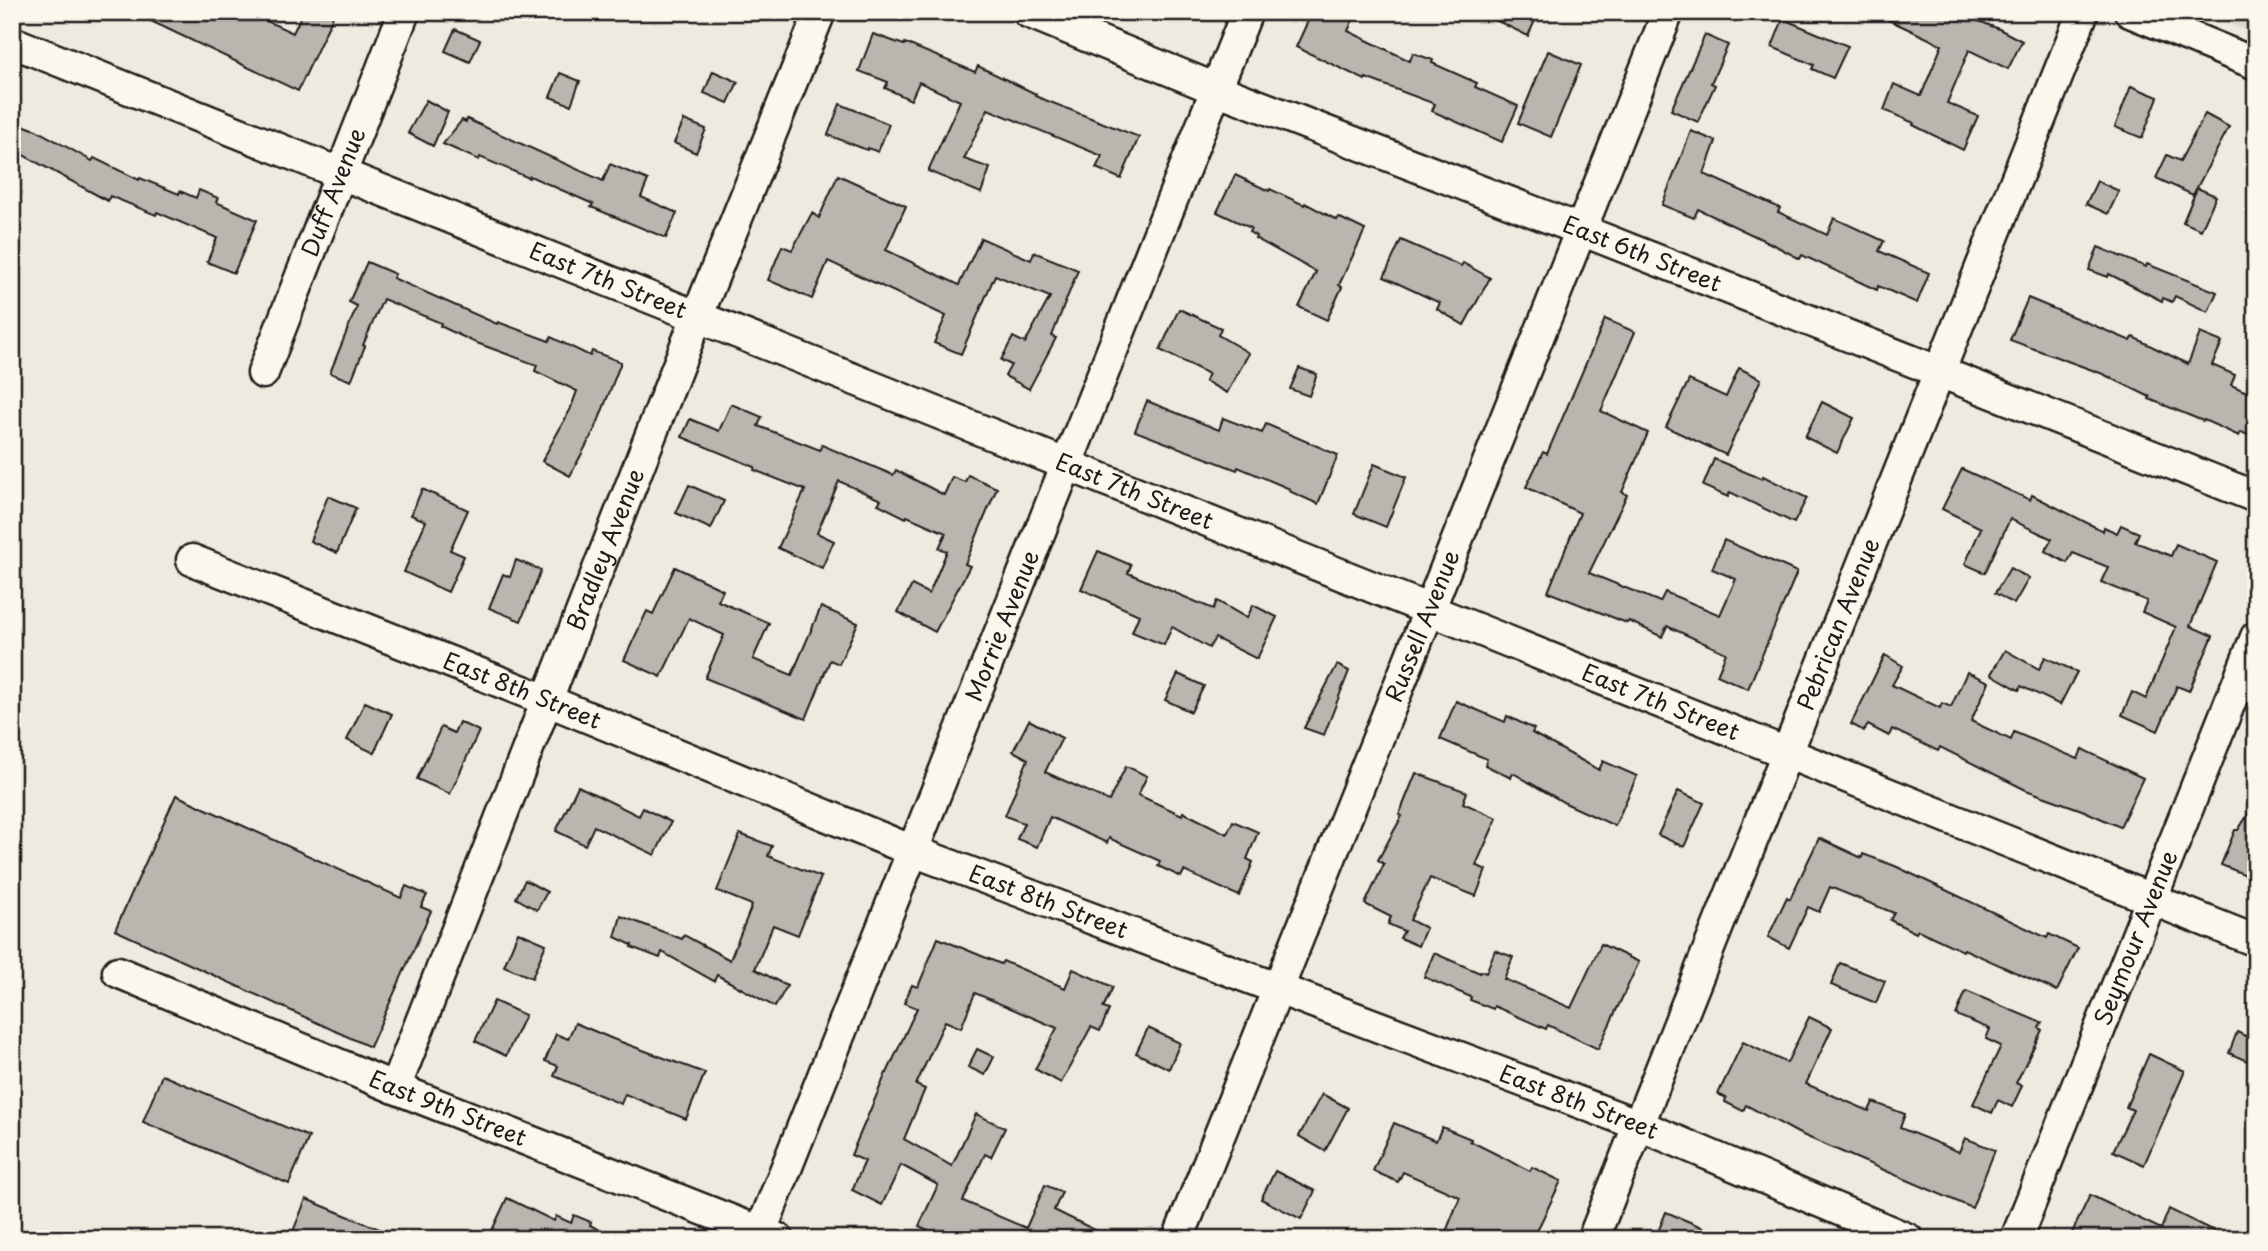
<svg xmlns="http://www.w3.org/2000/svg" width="2268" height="1251" font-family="'Playpen Sans',sans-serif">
<rect width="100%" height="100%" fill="#eeeadf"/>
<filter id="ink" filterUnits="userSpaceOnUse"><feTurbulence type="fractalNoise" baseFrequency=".0143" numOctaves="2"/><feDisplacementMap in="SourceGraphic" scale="14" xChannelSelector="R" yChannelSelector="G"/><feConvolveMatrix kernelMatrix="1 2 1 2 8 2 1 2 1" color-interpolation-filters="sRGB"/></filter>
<g filter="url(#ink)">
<polygon fill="#dedad1" points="2200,12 2256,12 2256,35"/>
<g fill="#b9b6af" stroke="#1c1c1c" stroke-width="2">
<polygon points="132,12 247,12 293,33 303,12 335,12 298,91"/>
<polygon points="1312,12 1356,12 1348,31 1410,61 1413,53 1433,60 1432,63 1477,83 1475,87 1518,106 1502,142 1432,111 1435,104 1366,78 1365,80 1296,47"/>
<polygon points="1479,12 1539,12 1528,36"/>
<polygon points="1872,12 1956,12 1999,29 2022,41 2008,69 1969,50 1947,103 1978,116 1963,150 1913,125 1914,123 1884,110 1894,84 1921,96 1942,45"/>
<polygon points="1783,19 1848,46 1833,78 1812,69 1814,65 1772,47"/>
<polygon points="455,29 480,40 470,62 445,51"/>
<polygon points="873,34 904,45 905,43 975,72 978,66 1036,94 1035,96 1139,137 1121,179 1096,168 1102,156 988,109 964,159 990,168 981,193 928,171 960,101 919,82 911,100 885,88 888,82 859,71"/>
<polygon points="1705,35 1728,45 1711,83 1715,85 1698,122 1671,110"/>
<polygon points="1548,51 1581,65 1551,137 1518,123"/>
<polygon points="713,71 738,82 728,103 704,93"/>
<polygon points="560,73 580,81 571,105 550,97"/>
<polygon points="2131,86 2158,97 2142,138 2115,127"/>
<polygon points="426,100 448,112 433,146 408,133"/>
<polygon points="840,104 889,124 878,152 868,148 867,150 828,135"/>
<polygon points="2205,114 2229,127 2193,195 2156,178 2167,155 2180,161"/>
<polygon points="467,119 603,181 610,164 648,180 641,197 677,213 666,238 591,207 593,204 530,176 529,178 480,157 479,160 443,144 462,120 466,122"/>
<polygon points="684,120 706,129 696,153 674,143"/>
<polygon points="12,121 36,130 92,161 94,158 139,180 140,178 179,194 180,191 196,198 199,190 218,198 216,202 257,220 234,273 207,262 217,238 157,212 156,215 110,196 108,201 12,149"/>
<polygon points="1691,131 1716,141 1704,174 1780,208 1778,212 1827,235 1834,218 1884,241 1879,251 1929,273 1917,303 1878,286 1877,290 1802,255 1800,259 1776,246 1698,209 1694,218 1662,205"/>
<polygon points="838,175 906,206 886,250 959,285 981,238 1031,260 1034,252 1078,270 1052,336 1056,338 1029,389 1005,376 1011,365 1001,360 1013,337 1025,343 1050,297 995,275 961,354 934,343 946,316 828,261 812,299 768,280 782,246 792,250 812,213 819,218"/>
<polygon points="1235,175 1269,191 1270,189 1304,205 1305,203 1337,220 1338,217 1365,230 1339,285 1342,287 1327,320 1299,307 1316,272 1255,238 1256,236 1249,232 1251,228 1217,212"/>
<polygon points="2097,181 2119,191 2108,214 2086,204"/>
<polygon points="2197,188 2216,196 2201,230 2183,222"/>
<polygon points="1401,240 1461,266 1463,263 1490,278 1464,325 1437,309 1440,303 1384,277"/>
<polygon points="2098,247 2146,267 2147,264 2217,292 2208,312 2175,296 2172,302 2163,298 2162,301 2109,274 2108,277 2089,270"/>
<polygon points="367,262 395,274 393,278 497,324 498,322 549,341 551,337 590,356 592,351 621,362 596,427 570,476 542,461 570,410 577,391 535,371 537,365 474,342 440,326 441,323 383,299 363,345 365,346 351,381 330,373 357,306 349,302"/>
<polygon points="2028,298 2131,341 2133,337 2188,364 2200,333 2222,342 2212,365 2235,375 2231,385 2256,396 2256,438 2241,432 2239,436 2204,420 2203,421 2149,399 2150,397 2103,374 2010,340"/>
<polygon points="1179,309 1221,328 1218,335 1249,353 1227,393 1205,381 1209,374 1160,350"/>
<polygon points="1605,319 1635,332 1601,411 1648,433 1622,492 1627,495 1589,573 1660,602 1665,592 1720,615 1736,579 1712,569 1724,540 1797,572 1748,689 1717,675 1726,653 1667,626 1662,637 1629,621 1627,623 1548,592 1580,513 1526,487 1543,452 1547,454"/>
<polygon points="1299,368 1317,374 1309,396 1290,389"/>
<polygon points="1739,368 1761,379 1726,455 1666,427 1689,380 1726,397"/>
<polygon points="1147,401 1219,430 1223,418 1262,433 1266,424 1338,455 1318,504 1289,491 1290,489 1238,467 1237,470 1135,431"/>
<polygon points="1822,402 1854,418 1837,453 1805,437"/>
<polygon points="731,404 762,417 758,426 820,450 822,445 893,475 896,470 944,495 952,477 965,482 968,475 997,488 965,564 970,566 935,632 898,612 912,585 929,594 947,551 939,548 946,533 907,516 906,518 878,504 881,500 839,481 817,533 834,541 822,568 778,548 805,490 754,470 755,467 682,437 690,419 719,431"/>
<polygon points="1714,459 1762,479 1763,476 1807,498 1794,523 1730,492 1728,497 1703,486"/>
<polygon points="1374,464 1406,477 1386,527 1354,514"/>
<polygon points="1962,469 2030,500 2032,495 2103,531 2104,527 2117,533 2121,525 2139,533 2135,542 2171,556 2176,544 2217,562 2190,626 2213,636 2189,691 2177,686 2158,731 2122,715 2132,692 2146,699 2176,627 2142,612 2147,601 2101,582 2108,567 2073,553 2067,563 2045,551 2052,539 2010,519 1985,573 1965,564 1981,528 1942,509"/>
<polygon points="689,485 724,501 711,529 676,513"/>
<polygon points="422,489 468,510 450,550 464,556 448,592 404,572 426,521 411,515"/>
<polygon points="328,496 356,508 337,553 310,541"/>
<polygon points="1098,551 1131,565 1128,573 1213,609 1217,601 1247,618 1253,605 1277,617 1257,659 1215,638 1209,648 1172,627 1164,645 1132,632 1139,615 1081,589"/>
<polygon points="516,560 541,570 521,621 489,608 503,574 510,577"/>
<polygon points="675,567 723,590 718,601 769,623 753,659 792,675 821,607 858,623 839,664 830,660 806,719 705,678 724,635 689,618 661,677 624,660 647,611 653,614"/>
<polygon points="2010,568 2029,578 2014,604 1995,593"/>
<polygon points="2005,650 2039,669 2045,657 2077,672 2060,705 2021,686 2019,690 1991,674"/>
<polygon points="1885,655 1903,666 1892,685 1940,708 1942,703 1951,707 1967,672 1989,682 1971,721 2011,740 2014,732 2078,759 2082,749 2143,778 2120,827 2082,810 2026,790 1940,747 1938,751 1892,729 1889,736 1868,725 1864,731 1851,724"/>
<polygon points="1337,665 1349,671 1324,735 1304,728"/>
<polygon points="1178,674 1204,686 1191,712 1165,700"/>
<polygon points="1456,701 1505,722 1507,716 1534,729 1532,733 1599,770 1603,761 1637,776 1615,826 1565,803 1513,773 1511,778 1485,765 1487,759 1440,739"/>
<polygon points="365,702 392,714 374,753 347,740"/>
<polygon points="1029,720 1062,738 1045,772 1109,801 1126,766 1147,776 1138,795 1182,815 1183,812 1227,834 1233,821 1258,832 1247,859 1253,862 1239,896 1184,871 1181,877 1158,866 1160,861 1109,838 1107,843 1050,817 1037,847 1017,839 1024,823 1005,816 1028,759 1013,751"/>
<polygon points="459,722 479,731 450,794 417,779 441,727 454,733"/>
<polygon points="1416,773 1467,792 1463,803 1497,818 1476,865 1486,870 1476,896 1430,878 1410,920 1426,928 1418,946 1400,938 1404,931 1388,924 1391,917 1365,904 1384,864 1378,860 1402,816 1399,815"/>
<polygon points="578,786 639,816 643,808 671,822 655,855 594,826 585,845 556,831"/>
<polygon points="1678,791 1704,803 1684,847 1658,835"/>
<polygon points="176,795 401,898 406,886 427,895 421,907 431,911 370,1047 115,930"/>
<polygon points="2256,802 2256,879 2221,865 2235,830 2238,830"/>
<polygon points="740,834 772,846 768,856 821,877 798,935 773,925 755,969 787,986 775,1007 717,975 714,981 662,952 660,958 631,947 632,945 615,937 621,916 682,939 684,935 730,960 752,905 717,891"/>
<polygon points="1819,838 1862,858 1863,854 1895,866 2047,938 2049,934 2078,948 2057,991 1964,949 1963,951 1918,930 1916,933 1890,920 1894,913 1830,887 1819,912 1808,907 1789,948 1768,937 1787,897 1790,899"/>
<polygon points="525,880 547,892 537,910 516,898"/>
<polygon points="518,932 546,944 532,978 504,966"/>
<polygon points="938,938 1001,964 1003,961 1065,988 1073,969 1113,987 1103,1008 1109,1010 1100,1031 1091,1027 1061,1083 1035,1069 1057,1028 975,993 961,1028 945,1021 916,1085 925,1089 904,1139 952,1166 976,1114 1005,1128 991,1157 985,1154 963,1201 1026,1228 1045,1185 1062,1192 1054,1210 1113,1239 947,1239 919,1226 938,1185 901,1165 882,1205 852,1190 865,1161 851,1155 886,1073 887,1073 917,1008 904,1003 912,985 918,987"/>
<polygon points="1601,944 1639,962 1598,1049 1548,1025 1546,1029 1494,1006 1493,1009 1470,1000 1471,997 1424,977 1434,953 1480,973 1481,971 1486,973 1495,950 1513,957 1504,979 1571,1008"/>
<polygon points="1840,963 1885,981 1876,1003 1831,985"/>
<polygon points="1966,991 2042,1023 2039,1028 2042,1030 2016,1083 2022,1086 2012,1107 1998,1100 1992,1113 1973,1104 2001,1046 1986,1039 1990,1029 1956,1015"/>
<polygon points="494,1001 525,1015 506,1056 475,1041"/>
<polygon points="1809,1017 1832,1028 1806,1084 1869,1111 1873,1102 1905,1114 1900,1128 1959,1152 1965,1138 1995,1150 1972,1208 1798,1133 1746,1105 1743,1111 1725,1102 1726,1098 1718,1094 1743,1042 1787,1063"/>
<polygon points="575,1023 613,1039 705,1073 686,1119 625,1094 621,1104 554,1076 558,1066 545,1061 556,1034 568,1039"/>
<polygon points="1148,1028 1180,1043 1169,1069 1136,1053"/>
<polygon points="2237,1032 2256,1041 2256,1065 2229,1053"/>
<polygon points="977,1049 994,1057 985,1075 968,1067"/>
<polygon points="2149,1054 2185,1071 2144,1165 2113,1151 2133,1110 2126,1107"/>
<polygon points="162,1075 309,1137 289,1184 143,1122"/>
<polygon points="1322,1094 1348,1108 1325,1151 1299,1136"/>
<polygon points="1394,1123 1436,1141 1442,1127 1471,1139 1470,1141 1530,1171 1532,1167 1561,1181 1533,1239 1443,1239 1460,1197 1403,1172 1398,1182 1373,1171"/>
<polygon points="1275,1171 1315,1191 1301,1219 1261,1199"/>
<polygon points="2090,1195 2161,1229 2169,1209 2230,1239 2069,1239"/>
<polygon points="507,1198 554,1221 556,1216 571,1223 574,1215 591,1222 590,1225 616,1239 488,1239"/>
<polygon points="306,1199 401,1238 401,1239 290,1239"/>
<polygon points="1666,1212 1728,1238 1728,1239 1655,1239"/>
</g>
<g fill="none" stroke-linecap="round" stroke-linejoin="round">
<g stroke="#1c1c1c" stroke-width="35">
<g id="minor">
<path id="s1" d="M1028,12l188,77 365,141 675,267"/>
<polyline points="2130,12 2256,64"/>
<path id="s2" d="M12,42l2244,899"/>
<path id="s3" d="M263,373l141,-361"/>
<path id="s4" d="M192,560l354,140 367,151 726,274 269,114"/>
<path id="s5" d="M118,972l277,116 383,151"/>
<path id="s6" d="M395,1088l302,-771 123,-305"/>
<path id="s7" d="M758,1239l489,-1227"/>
<path id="s8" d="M1178,1239l490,-1227"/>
<path id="s9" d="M1593,1239l490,-1227"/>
<path id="s10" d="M2016,1239l240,-602"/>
</g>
</g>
<use href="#minor" stroke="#fbf7ec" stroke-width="30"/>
</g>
</g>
<g text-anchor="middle" stroke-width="5" stroke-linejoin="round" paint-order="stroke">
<g font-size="23" fill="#1c1c1c" stroke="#fbf7ec">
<text dy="8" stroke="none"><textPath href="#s3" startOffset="194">Duff Avenue</textPath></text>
<text dy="8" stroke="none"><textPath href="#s1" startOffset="660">East 6th Street</textPath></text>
<text dy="8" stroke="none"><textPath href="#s2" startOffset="642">East 7th Street</textPath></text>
<text dy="8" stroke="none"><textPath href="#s2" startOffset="1209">East 7th Street</textPath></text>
<text dy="8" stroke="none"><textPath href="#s6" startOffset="578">Bradley Avenue</textPath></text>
<text dy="8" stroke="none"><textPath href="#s7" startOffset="660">Morrie Avenue</textPath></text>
<text dy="8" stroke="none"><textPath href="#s8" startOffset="660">Russell Avenue</textPath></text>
<text dy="8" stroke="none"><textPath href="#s9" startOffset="662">Pebrican Avenue</textPath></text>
<text dy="8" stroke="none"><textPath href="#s4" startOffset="355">East 8th Street</textPath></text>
<text dy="8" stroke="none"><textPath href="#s2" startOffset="1776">East 7th Street</textPath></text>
<text dy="8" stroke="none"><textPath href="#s4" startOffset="922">East 8th Street</textPath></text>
<text dy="8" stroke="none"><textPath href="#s10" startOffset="324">Seymour Avenue</textPath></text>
<text dy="8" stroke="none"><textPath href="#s4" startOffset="1489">East 8th Street</textPath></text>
<text dy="8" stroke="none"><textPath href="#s5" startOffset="357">East 9th Street</textPath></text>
</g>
</g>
<rect width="2268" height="1251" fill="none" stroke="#fbf7ec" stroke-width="42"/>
<rect x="21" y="21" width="2226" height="1209" fill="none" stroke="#1c1c1c" stroke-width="2.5" filter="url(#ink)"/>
</svg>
